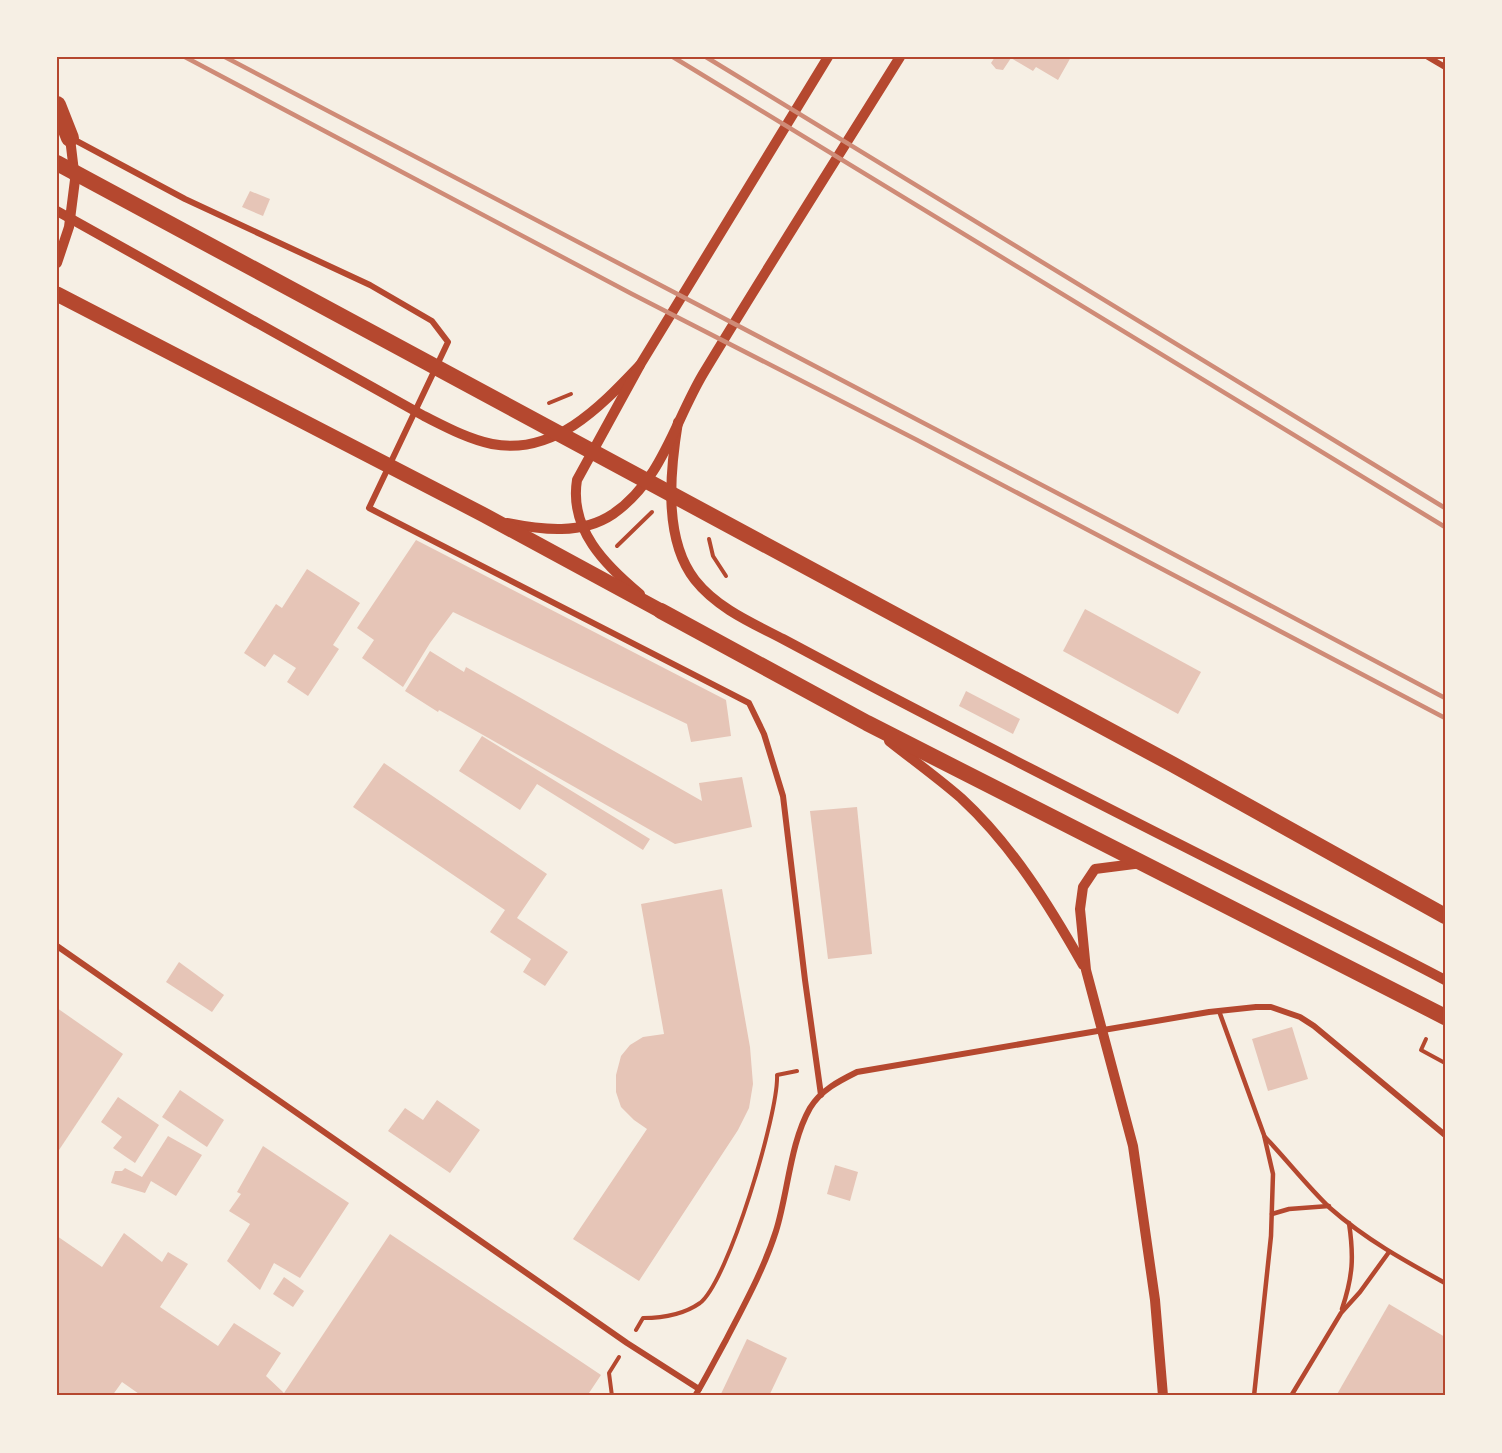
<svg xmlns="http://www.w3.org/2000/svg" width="1502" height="1453" font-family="'Fira Sans Condensed',sans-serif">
<rect width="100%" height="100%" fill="#f6efe4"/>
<g fill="#e6c5b7">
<polygon points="995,57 1071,57 1058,80 1036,67 1033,71 1011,58 1003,70 996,69 991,63"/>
<polygon points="250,191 270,199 263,216 242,207"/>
<polygon points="416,540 726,700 731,736 691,742 687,724 453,612 430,643 403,687 362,658 374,640 357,628"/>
<polygon points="307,569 360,603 333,645 339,649 308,696 287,682 296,668 274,654 265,667 244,653 276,604 282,608"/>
<polygon points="1085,609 1201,672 1178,714 1063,651"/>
<polygon points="430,651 464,672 466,667 702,801 699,783 742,777 752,827 675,844 439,710 438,712 405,691"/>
<polygon points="966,691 1020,719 1013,734 959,706"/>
<polygon points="482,736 650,839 643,850 537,784 520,810 459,771"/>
<polygon points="384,763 547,874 517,918 568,952 545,986 523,972 531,959 490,932 505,910 353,807"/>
<polygon points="857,807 872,954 828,959 810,811"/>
<polygon points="722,889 750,1047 753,1084 749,1108 738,1130 639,1281 573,1239 647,1129 634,1120 621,1107 616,1092 616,1075 621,1056 630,1045 643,1037 664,1034 641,904"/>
<polygon points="179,962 224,995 212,1012 166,982"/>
<polygon points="57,1008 123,1054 57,1153"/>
<polygon points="1292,1027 1308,1079 1268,1091 1252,1039"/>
<polygon points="180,1090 224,1120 207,1147 162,1117"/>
<polygon points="118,1097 159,1125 135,1163 113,1148 122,1137 101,1122"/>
<polygon points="437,1100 480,1130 450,1173 388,1131 405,1108 423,1120"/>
<polygon points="168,1136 202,1155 176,1196 151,1181 145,1193 111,1183 115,1171 122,1171 125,1168 142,1177"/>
<polygon points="263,1146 349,1203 300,1278 274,1263 260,1290 227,1261 250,1224 229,1211 241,1194 237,1192"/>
<polygon points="835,1165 858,1172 850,1201 827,1194"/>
<polygon points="124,1233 162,1262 168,1252 188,1264 160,1307 218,1346 234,1323 281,1353 266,1376 284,1393 390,1234 601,1375 587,1396 142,1396 122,1382 112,1396 57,1396 57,1236 102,1267"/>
<polygon points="284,1277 304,1291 293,1307 273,1294"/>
<polygon points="1389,1304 1445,1337 1445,1396 1336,1396"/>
<polygon points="747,1339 787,1358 769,1396 720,1396"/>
</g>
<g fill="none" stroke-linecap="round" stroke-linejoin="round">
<g stroke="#b5482f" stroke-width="4">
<polyline points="549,403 571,394"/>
<polyline points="709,539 713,556 726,576"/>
<polyline points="617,546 652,512"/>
<polyline points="1426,1039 1421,1050 1445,1063"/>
<path d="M636,1330l7,-12c19,0 40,-3 57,-15 28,-21 79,-191 77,-228l20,-4"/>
<polyline points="612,1396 609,1373 619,1357"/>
</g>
<g stroke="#b5482f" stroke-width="4.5">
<polyline points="1219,1011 1264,1135 1273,1174 1271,1236 1254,1396"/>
<path d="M1265,1137c22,23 42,49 65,71 35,31 75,53 115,75"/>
<polyline points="1272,1214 1289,1209 1329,1206"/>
<path d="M1342,1309c11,-33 12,-52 7,-86"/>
<polyline points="1291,1396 1341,1313 1360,1292 1389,1252"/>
</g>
<g stroke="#b5482f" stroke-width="6">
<polyline points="1428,57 1445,67"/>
<polyline points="71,138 185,199 370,285 432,321 448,342 369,508 749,703 764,734 783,796 805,980 821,1095"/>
<polyline points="57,946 627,1343 699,1389"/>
<path d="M695,1396c11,-18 21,-38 31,-56 18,-35 38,-71 50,-109 12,-38 14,-88 34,-123 11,-18 29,-27 47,-36l352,-60 47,-5h15l29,10 14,9 131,109"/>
</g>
<g stroke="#b5482f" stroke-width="10">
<path d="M57,211l367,205c22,11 44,23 68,28 63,12 109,-38 148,-79"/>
<polyline points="57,263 69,227 75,180 70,138"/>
<path d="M678,422c-8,49 -15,117 17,158 22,28 57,43 88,59 30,16 60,32 90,48 190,100 382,194 572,293"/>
<path d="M507,523c35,7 75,12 106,-9 49,-34 61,-91 90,-140 64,-106 131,-211 197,-317"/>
<path d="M640,594c-35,-29 -71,-65 -63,-114l63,-115 188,-308"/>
<path d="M889,741c24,19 49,37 72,57 51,47 88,107 122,167"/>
<polyline points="1142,863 1095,869 1083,887 1080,909 1086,970 1133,1146 1155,1300 1163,1396"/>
</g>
<polyline stroke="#b5482f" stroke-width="15" points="57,294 484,515 661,611"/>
<g stroke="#b5482f" stroke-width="16">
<polyline points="57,163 1172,764 1445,916"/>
<polyline points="661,611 867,723 1445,1017"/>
</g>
<polyline stroke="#b5482f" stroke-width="18" points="57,105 70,138"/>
<g stroke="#cf8b77" stroke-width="4.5">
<polyline points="185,57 632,294 917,440 1445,718"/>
<path d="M225,57c405,216 815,424 1220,641"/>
<polyline points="673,57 1445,527"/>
<polyline points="706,57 1445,508"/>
</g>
</g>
<rect width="1502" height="1453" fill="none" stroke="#f6efe4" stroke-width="117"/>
<rect x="58" y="58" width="1386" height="1336" fill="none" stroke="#b5482f" stroke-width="2"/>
</svg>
